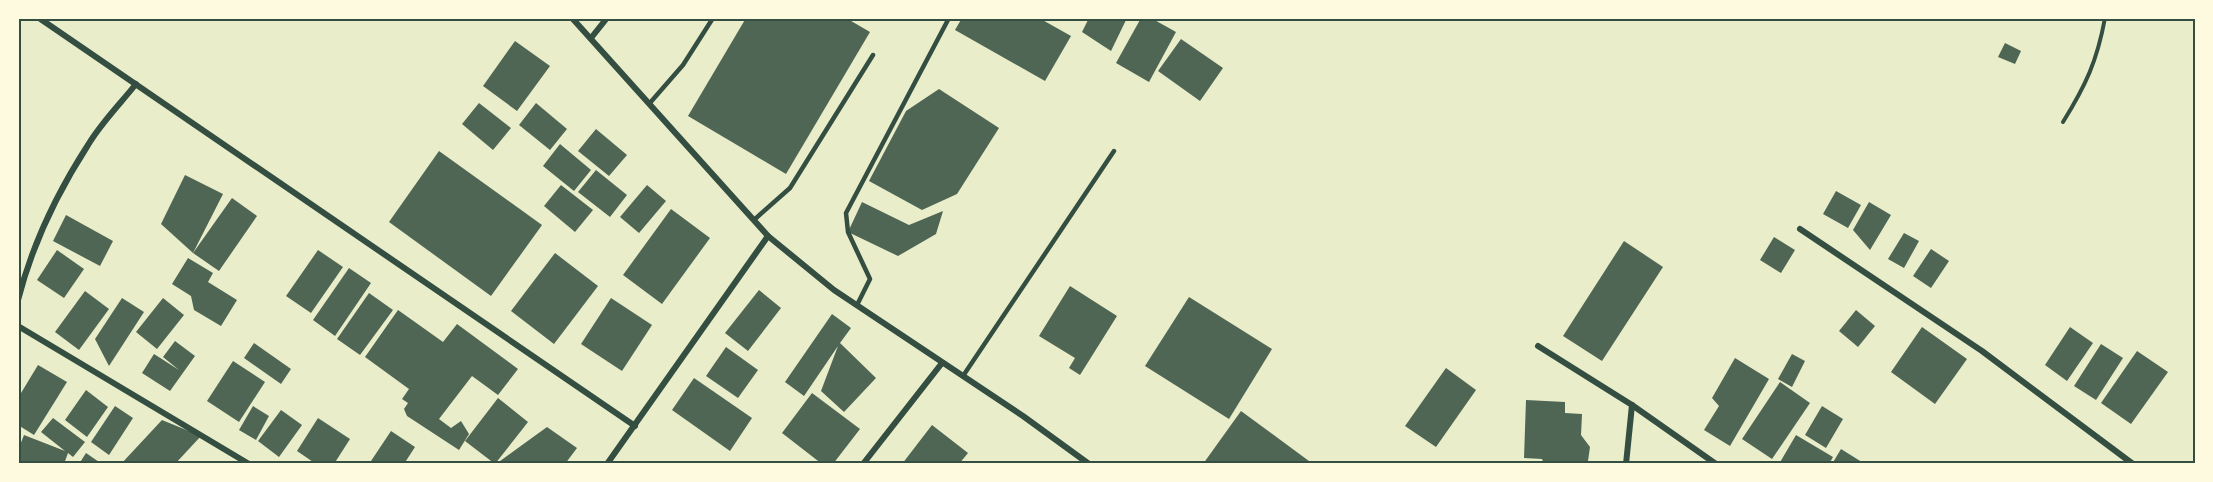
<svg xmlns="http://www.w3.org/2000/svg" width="2213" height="482" font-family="Karla,sans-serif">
<rect width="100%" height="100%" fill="#e9edc9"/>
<g fill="#4f6655">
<polygon points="746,18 846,18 870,32 786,174 688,116"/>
<polygon points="962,18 1039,18 1071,36 1045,81 955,30"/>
<polygon points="1089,18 1127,18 1111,51 1082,32"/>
<polygon points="1141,18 1151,18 1176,32 1149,82 1116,63"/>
<polygon points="1181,39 1223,68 1200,101 1158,71"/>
<polygon points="515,41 550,66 517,111 483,86"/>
<polygon points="2005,43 2021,51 2015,64 1998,57"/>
<polygon points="939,89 999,128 957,194 922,210 869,181 906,111"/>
<polygon points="479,103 511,128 493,150 462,124"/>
<polygon points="536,103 567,129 550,150 519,125"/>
<polygon points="596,129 627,155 609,176 578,151"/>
<polygon points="560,144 591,170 574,191 543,166"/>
<polygon points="439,151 542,225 491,296 389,222"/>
<polygon points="596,170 627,195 610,217 578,192"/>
<polygon points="185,175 223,194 193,253 161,224"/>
<polygon points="561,185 593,210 575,232 544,206"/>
<polygon points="647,185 666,201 639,233 620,217"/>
<polygon points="1836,191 1861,205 1848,228 1823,214"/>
<polygon points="232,198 257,216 219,271 193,253"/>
<polygon points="862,202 909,225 943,211 936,234 898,256 848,232"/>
<polygon points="1869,202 1891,215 1870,250 1853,230"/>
<polygon points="671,209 710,238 662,304 623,275"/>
<polygon points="66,215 113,241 100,266 53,241"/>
<polygon points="1904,233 1919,241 1904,268 1888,259"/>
<polygon points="1774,237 1795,250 1781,273 1760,260"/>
<polygon points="1624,241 1663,267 1602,361 1563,336"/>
<polygon points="1931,249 1949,261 1931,288 1913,276"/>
<polygon points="57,250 84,269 64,298 37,280"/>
<polygon points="318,250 343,267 311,313 286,296"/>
<polygon points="555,253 598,286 554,344 511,311"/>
<polygon points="188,258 213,273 208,282 237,300 221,326 194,310 191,296 172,284"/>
<polygon points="349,268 371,283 335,336 313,320"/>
<polygon points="1070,286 1117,316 1080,375 1069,368 1075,358 1039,336"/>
<polygon points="759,290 781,308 748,351 725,333"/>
<polygon points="85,291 109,309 79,350 55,332"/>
<polygon points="369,293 393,310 360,355 337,339"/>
<polygon points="1189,297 1272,349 1229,419 1145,366"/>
<polygon points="122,298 144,312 109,366 95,339"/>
<polygon points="163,298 184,315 157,349 136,332"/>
<polygon points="611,298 652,325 622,371 581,344"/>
<polygon points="398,310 443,342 457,324 518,369 498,395 472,376 439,419 451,428 461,421 469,434 459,450 407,416 404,409 408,403 402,399 409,389 365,357"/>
<polygon points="1856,310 1875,326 1858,347 1839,331"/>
<polygon points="832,314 851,328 840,343 876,378 844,412 821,391 838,346 804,396 785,382"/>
<polygon points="1922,327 1967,359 1935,404 1891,372"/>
<polygon points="2070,327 2093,343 2067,381 2045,365"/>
<polygon points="175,341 195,356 170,391 142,373 154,354 179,370 163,357"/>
<polygon points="254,343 291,369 281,384 244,358"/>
<polygon points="2101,344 2123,358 2096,400 2074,386"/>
<polygon points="726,347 758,370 738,398 706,376"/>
<polygon points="2137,351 2168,372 2131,424 2101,403"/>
<polygon points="1792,354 1805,361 1792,387 1778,379"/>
<polygon points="1735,358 1769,379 1730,446 1704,430 1719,406 1712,398"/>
<polygon points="233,361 265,382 239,422 207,401"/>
<polygon points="38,365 67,382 34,435 18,425 18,398"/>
<polygon points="1446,368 1476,390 1436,447 1405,426"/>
<polygon points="694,378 752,418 730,451 672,410"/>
<polygon points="1780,382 1810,403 1772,459 1742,439"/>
<polygon points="86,390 108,407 87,437 65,420"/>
<polygon points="812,393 860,429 833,464 822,464 782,433"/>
<polygon points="498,398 528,422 495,464 465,441"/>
<polygon points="1526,400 1565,402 1565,413 1582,414 1581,435 1590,447 1588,461 1596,464 1544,464 1542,459 1524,458"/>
<polygon points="115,406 133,418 109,455 91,442"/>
<polygon points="253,406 269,416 256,440 239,430"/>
<polygon points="1822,406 1843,419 1826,448 1805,435"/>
<polygon points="281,410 302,425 279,457 258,441"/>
<polygon points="1241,411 1313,464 1203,464"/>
<polygon points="53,418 85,442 73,457 68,453 64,464 18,464 18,450 24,435 65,451 41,432"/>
<polygon points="318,418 350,439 334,464 316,464 297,451"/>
<polygon points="162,420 201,436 175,464 121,464"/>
<polygon points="932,425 968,453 959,464 902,464"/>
<polygon points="547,427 577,448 565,464 496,464"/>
<polygon points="391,431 415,447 404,464 369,464"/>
<polygon points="1796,435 1833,457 1829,464 1779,464"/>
<polygon points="1841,449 1865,464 1832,464"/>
<polygon points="86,453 102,464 79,464"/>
</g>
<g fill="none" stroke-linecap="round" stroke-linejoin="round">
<path stroke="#344e41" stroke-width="4" d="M2063,122c23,-37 34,-61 42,-104"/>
<g stroke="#344e41" stroke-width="4.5">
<polyline points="649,104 683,65 713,18"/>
<polyline points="755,219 790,188 873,55"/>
<polyline points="857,305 870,279 848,232 846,213 949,18"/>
<polyline points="963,376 1114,151"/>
</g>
<g stroke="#344e41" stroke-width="6">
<polyline points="39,18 635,426"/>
<polyline points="572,18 768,236 834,290 1023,416 1089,464"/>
<polyline points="591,38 607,18"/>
<polyline points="1800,229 1982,351 2133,464"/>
<path d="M18,300c14,-55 39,-107 70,-155 13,-22 32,-41 48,-61"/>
<polyline points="18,326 249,464"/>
<polyline points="1538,346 1632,405 1716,464"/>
<polyline points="607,464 768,236"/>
<polyline points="863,464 942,363"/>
<polyline points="1626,464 1632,405"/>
</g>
</g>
<rect width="2213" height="482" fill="none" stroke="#fefae0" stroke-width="39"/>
<rect x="20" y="20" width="2174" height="442" fill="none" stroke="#344e41" stroke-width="2"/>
</svg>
